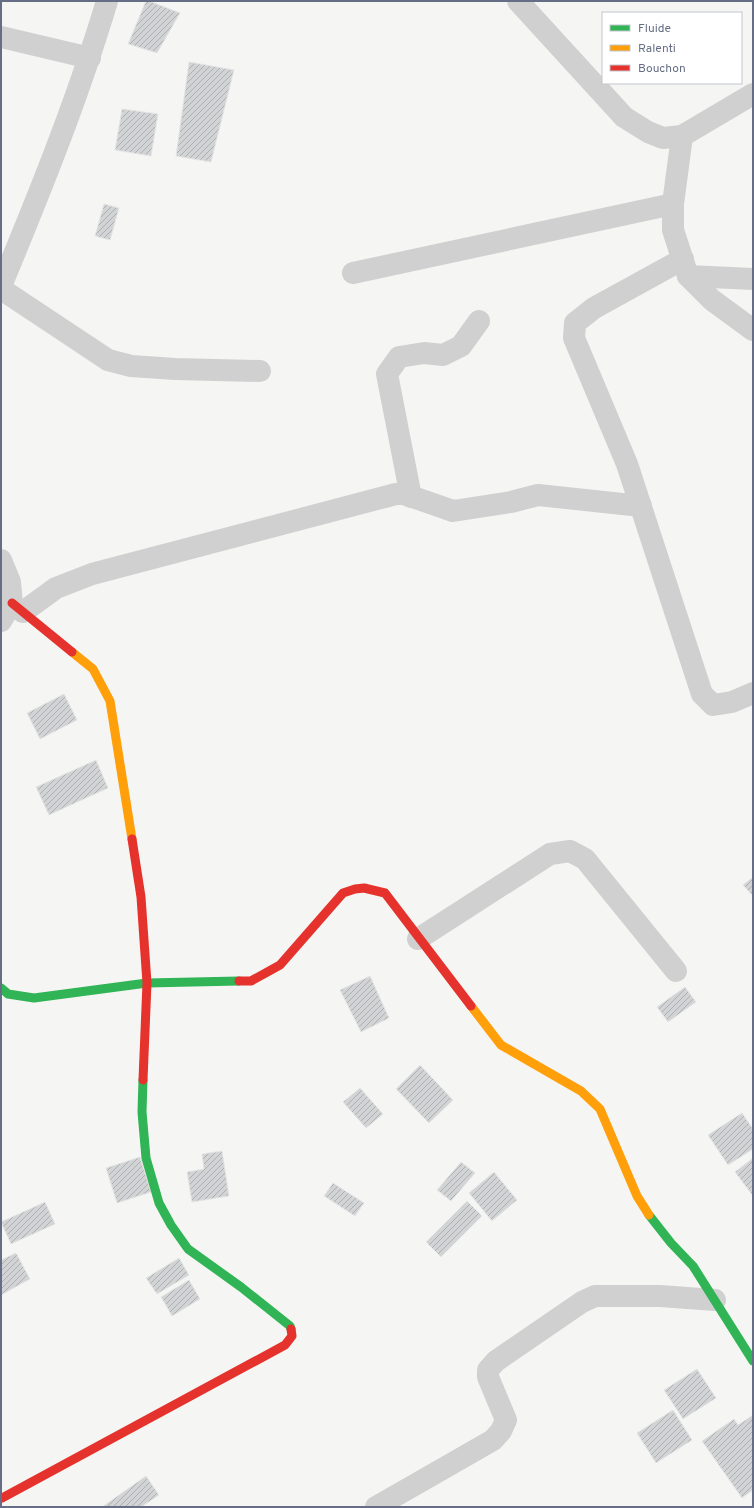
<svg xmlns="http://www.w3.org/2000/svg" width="754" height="1508" font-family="Overpass,sans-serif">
<defs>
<pattern id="building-hatch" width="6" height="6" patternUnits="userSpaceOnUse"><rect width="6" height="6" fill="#d2d3d4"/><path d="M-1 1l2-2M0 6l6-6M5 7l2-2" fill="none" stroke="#aeafb2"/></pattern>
</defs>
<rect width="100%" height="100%" fill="#f5f6f4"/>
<g fill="url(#building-hatch)" stroke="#e4e5e4">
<polygon points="146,1 149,1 180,13 157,53 128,44"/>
<polygon points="189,62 234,70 211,162 176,156"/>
<polygon points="122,109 158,114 151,156 115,150"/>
<polygon points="104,204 119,208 110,240 95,236"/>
<polygon points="64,694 77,720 40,739 27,713"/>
<polygon points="96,760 108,788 49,815 36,787"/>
<polygon points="753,877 753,894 752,895 743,885"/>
<polygon points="370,976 389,1018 361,1032 340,990"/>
<polygon points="685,987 696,1002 668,1022 657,1007"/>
<polygon points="420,1065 453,1100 429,1123 396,1089"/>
<polygon points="360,1088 383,1114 366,1128 343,1102"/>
<polygon points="742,1113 753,1129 753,1149 728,1165 708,1135"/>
<polygon points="222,1151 229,1196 192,1202 187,1172 204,1169 202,1154"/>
<polygon points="140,1157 151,1192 117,1203 106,1168"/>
<polygon points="753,1158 753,1196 735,1172"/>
<polygon points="461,1162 475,1173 451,1201 437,1190"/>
<polygon points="494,1172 517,1200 492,1221 469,1193"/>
<polygon points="333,1183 364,1203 355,1216 324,1196"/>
<polygon points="467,1201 482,1216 441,1257 426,1242"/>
<polygon points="45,1202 55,1224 11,1244 1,1222"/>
<polygon points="16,1253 30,1279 1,1295 1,1260"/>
<polygon points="179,1258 189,1275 157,1294 146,1278"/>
<polygon points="189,1280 200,1299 172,1316 161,1297"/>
<polygon points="697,1369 716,1398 683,1419 664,1390"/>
<polygon points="673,1410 692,1440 656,1463 637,1433"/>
<polygon points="753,1415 753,1490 742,1498 702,1441 734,1419 738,1425"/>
<polygon points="146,1476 159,1495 141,1507 102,1507"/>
</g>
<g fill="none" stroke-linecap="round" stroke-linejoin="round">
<g stroke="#d0d0d1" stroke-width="22">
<polyline points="518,1 624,117 648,132 663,138 682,136 753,94"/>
<polyline points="1,37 90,58"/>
<polyline points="682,136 673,204 673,230 688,276 712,300 753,330"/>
<polyline points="683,259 594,308 575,323 574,338 627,464 702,694 713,705 732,702 753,693"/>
<polyline points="353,273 673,204"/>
<polyline points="688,276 753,279"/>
<path d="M1,286c39,-94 77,-188 106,-285"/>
<polyline points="1,289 108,360 131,366 175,369 260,371"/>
<polyline points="411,497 387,374 399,357 424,353 443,355 461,346 479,321"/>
<polyline points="1,560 10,582 12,603 1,621"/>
<polyline points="23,612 56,588 92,574 396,494 404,494 453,511 511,502 538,495 641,506"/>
<polyline points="418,939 550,854 570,851 585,859 676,971"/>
<polyline points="376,1507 493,1440 501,1431 506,1420 488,1377 488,1370 496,1361 582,1302 595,1296 660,1296 715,1300"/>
</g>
<g stroke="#30b455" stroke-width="9">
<polyline points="1,988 8,994 34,998 147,983 239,981"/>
<polyline points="143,1080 142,1112 146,1158 159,1203 171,1225 188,1249 241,1287 290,1326 291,1329"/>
<polyline points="649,1215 671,1243 693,1266 753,1361"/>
</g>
<g stroke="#ff9f0a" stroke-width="9">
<polyline points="72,652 93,669 110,701 132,839"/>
<polyline points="471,1006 501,1045 581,1091 600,1109 637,1196 649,1215"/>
</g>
<g stroke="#e5322d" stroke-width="9">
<polyline points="12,603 72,652"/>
<polyline points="132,839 141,897 147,983 143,1080"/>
<polyline points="239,981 251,981 280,965 343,893 355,889 364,888 385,893 471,1006"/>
<polyline points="2,1498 285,1345 292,1336 291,1329"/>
</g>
</g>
<rect width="754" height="1508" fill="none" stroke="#656e85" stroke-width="4"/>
<rect x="602" y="12" width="140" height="72" fill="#ffffff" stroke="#c1c5ce"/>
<rect x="610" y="25" width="20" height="6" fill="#30b455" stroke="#c1c5ce"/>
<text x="638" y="32" font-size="12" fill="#656e85">Fluide</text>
<rect x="610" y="45" width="20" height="6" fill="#ff9f0a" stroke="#c1c5ce"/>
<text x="638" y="52" font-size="12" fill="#656e85">Ralenti</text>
<rect x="610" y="65" width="20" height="6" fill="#e5322d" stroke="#c1c5ce"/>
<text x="638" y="72" font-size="12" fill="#656e85">Bouchon</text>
</svg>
